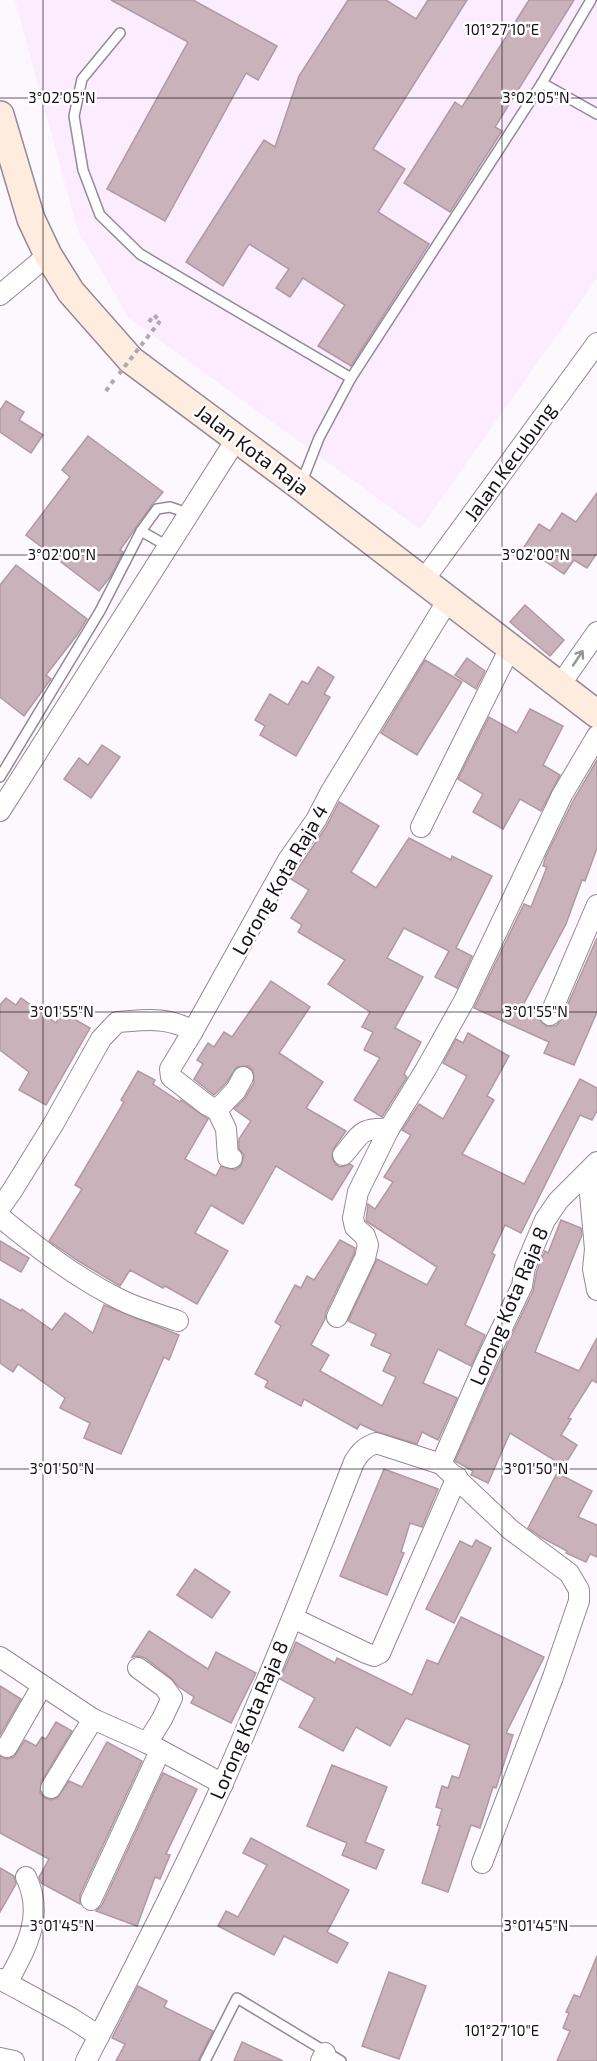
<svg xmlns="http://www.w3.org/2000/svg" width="597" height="2061" font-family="'Exo 2',sans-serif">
<rect width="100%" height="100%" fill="#fdf7fe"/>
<polygon fill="#fbecff" points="15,0 597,0 597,278 420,529 129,318 78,231"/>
<g fill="#c9b2b9" stroke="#b099a0" stroke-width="1.5">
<polygon points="111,0 193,0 277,46 258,80 246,73 165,221 107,189 188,42"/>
<polygon points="348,0 386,0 416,19 428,0 467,0 373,149 405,169 378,212 429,244 351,366 318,346 345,305 303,278 290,297 276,288 289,269 249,244 223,286 186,262 264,140 275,147 299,76"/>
<polygon points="529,0 574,0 495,127 502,131 450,212 404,183 455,102 462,107"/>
<polygon points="6,401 24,412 19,420 43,435 31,453 0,432 0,410"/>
<polygon points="88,436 163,492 152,505 120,550 123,552 110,577 99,591 26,535 70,477 62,470"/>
<polygon points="597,493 597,553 587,568 574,560 564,574 524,547 539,524 550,531 562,513 576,522"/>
<polygon points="16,565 87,619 77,635 46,675 51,679 24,716 0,697 0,585"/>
<polygon points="525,605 564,640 550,656 510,622"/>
<polygon points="467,658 485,671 476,689 455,675"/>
<polygon points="425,660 462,682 417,755 381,733"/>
<polygon points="318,667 334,677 324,694 330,697 296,756 260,735 265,726 255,720 270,694 288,705 302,681 308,684"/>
<polygon points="530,709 563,726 543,765 560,775 541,811 520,799 503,829 473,812 483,794 458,779 489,717 517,733"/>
<polygon points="102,745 120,757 91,798 64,779 79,758 88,765"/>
<polygon points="597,760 597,848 585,881 582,880 566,924 520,1011 539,1019 546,1026 556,1026 561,1020 597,938 597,1012 574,1065 544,1053 549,1042 474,1008 524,904 531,907 547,867 543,866 546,856 573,801"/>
<polygon points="339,802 379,826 351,872 376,888 409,838 451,860 452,856 492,876 456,948 472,956 457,988 435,977 449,951 404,928 387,958 423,977 395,1028 421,1042 404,1074 407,1077 382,1117 354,1100 380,1058 364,1050 373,1032 362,1027 370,1012 328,984 345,960 298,932 302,925 291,918 309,890 291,879 326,827"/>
<polygon points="271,981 310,1007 279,1053 323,1082 306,1108 346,1131 334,1148 332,1158 335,1164 340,1167 350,1164 353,1166 332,1200 276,1166 243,1224 211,1205 195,1233 228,1251 197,1304 165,1286 163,1288 130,1270 120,1286 80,1262 49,1241 82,1189 75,1185 124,1102 121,1100 138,1071 155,1080 153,1084 180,1102 181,1100 208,1119 185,1159 216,1176 221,1166 235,1170 241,1166 244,1155 239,1149 239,1139 251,1121 234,1109 245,1098 254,1083 253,1071 248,1066 237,1067 226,1083 214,1095 194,1079 203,1064 197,1060 208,1043 214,1047 224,1032 232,1037"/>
<polygon points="6,998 16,1005 21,998 56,1023 62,1012 90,1028 46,1105 19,1090 29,1072 0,1050 0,1005"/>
<polygon points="468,1033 509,1056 487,1096 494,1100 462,1154 524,1184 580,1079 597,1088 597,1111 592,1120 580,1115 521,1233 505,1225 492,1253 495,1255 465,1325 485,1335 471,1366 438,1349 423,1383 457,1398 438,1440 422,1432 417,1444 377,1432 360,1424 357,1429 304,1399 301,1406 265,1387 268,1381 255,1374 281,1326 275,1322 295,1285 301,1288 307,1276 314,1280 340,1240 355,1248 354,1254 326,1312 325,1319 311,1345 329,1355 320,1371 382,1406 396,1377 383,1371 391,1354 371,1345 376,1334 348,1321 377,1259 427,1285 437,1267 366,1221 368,1204 375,1209 393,1182 384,1177 411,1135 402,1130 419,1104 443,1119 467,1076 443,1063 456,1039 463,1043"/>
<polygon points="561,1220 581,1228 582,1235 535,1352 579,1371 597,1338 597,1383 592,1380 568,1418 571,1419 561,1435 577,1445 564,1466 510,1433 488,1483 471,1475 473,1471 455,1461 497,1366 533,1291 537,1270 545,1251 548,1253"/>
<polygon points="0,1241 29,1258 21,1272 0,1260"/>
<polygon points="0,1299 21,1311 22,1309 52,1330 65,1313 93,1333 104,1305 179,1335 169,1360 164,1357 121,1454 84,1438 90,1423 60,1408 65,1398 18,1364 13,1372 0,1363"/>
<polygon points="384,1469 438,1489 422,1527 410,1523 401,1552 404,1553 387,1595 340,1576"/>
<polygon points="557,1473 592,1491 578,1517 597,1525 597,1557 590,1554 586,1562 566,1553 567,1551 541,1537 528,1528"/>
<polygon points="476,1540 491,1548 454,1623 426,1609 460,1541 472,1547"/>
<polygon points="195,1569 230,1592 212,1618 177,1595"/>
<polygon points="461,1617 544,1657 506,1733 513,1735 496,1788 493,1787 480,1828 471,1825 448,1892 422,1883 440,1826 437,1825 442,1809 436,1807 442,1786 448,1788 452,1776 459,1778 470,1745 406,1718 390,1746 356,1727 343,1751 299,1727 315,1698 280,1679 296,1642 335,1663 337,1658 412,1695 427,1660 438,1664"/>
<polygon points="149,1631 208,1669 216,1652 256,1673 231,1723 191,1703 194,1697 179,1687 171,1678 145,1658 139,1656 132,1657"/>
<polygon points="0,1686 21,1699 0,1735"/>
<polygon points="56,1722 72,1731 41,1782 40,1793 45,1798 51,1800 57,1798 69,1781 82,1787 107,1742 142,1761 80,1895 80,1904 41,1883 39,1877 49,1859 0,1833 0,1756 6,1759 14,1757 25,1740 36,1746 42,1737 46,1739"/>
<polygon points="332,1765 387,1787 365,1842 384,1850 376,1869 342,1855 347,1843 307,1826"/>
<polygon points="163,1773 197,1789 166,1854 170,1855 160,1879 155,1877 137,1926 96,1911 102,1905"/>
<polygon points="251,1838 349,1890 327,1932 348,1943 337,1963 284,1936 274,1955 218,1926 226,1911 238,1917 267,1865 243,1853"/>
<polygon points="0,1868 14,1876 16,1884 0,1912"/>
<polygon points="597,1956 597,2061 557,2061 570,2031 563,2028 569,2013 566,2012 574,1995 580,1997"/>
<polygon points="389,1972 426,1986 399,2059 362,2046"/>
<polygon points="138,1986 167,2001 164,2007 213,2031 198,2061 116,2061 125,2044 112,2038"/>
<polygon points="242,2042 283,2061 234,2061"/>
</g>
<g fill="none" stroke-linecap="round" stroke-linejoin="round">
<g stroke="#958898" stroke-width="12">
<g id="service">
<polyline points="120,33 82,79 74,116 83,170 100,215 140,254 351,378"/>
<polyline points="542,83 597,114"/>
<polyline points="301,484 319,438 351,378 542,83 591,0"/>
<polyline points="141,531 169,547"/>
<polyline points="0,777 100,611 141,531 157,509 170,507 190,514"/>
<polyline points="205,2061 237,1998 341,2061"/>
</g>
</g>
<g stroke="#958898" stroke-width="22">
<g id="minor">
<polyline points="0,295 48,255"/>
<polyline points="423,581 597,343"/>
<polyline points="560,685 597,632"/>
<polyline points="0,811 237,438"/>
<polyline points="421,827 510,648"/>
<polyline points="550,1015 597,905"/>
<polyline points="243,1077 236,1090 217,1110 207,1105 171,1077 170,1069 193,1031 288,860 316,820 330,793 448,600"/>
<polyline points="217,1110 226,1129 228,1157 232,1158"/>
<path d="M343,1155c18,-20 16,-28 46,-26"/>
<polyline points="588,1172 595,1249 593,1269 597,1290"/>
<path d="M0,1208l12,-17 42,-68 47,-84 16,-17c29,-2 49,-6 76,9"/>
<path d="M0,1217c38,31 76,61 121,83 18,9 38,14 57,21"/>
<polyline points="337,1317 365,1258 368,1245 365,1236 355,1227 353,1218 358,1192 389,1129 426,1069 464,1001 562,795 597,736"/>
<polyline points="441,1464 486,1361 522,1286 525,1267 545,1220 558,1201 597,1162"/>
<polyline points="293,1618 366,1653 374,1656 380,1653 457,1477"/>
<polyline points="0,1657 93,1719 147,1743 223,1784"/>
<polyline points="138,1668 164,1687 172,1698 162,1719 147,1743"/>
<polyline points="7,1747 42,1686"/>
<polyline points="51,1788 93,1719"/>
<polyline points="91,1900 160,1751"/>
<polyline points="0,1979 71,2018 99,2036"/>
<path d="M7,1983c19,-35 38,-67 19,-106"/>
<polyline points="0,2058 14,2061"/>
<path d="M86,2061c48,-92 95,-184 137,-278 47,-106 89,-213 131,-321 6,-10 11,-15 22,-19l65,21 70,66 58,43 10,17v11l-26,76 -71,186"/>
<polyline points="321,2061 325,2053"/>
</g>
</g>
<g stroke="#958898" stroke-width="30">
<polyline id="secondary" points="0,115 31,219 48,255 71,292 131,360 300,486 597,714"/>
</g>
<g stroke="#aea8af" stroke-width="4" stroke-dasharray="4.5 4.5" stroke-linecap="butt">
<polyline points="149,322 154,315 160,321"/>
<polyline points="106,391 116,377"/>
</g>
<use href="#service" stroke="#fff" stroke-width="9"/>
<use href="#minor" stroke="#fff" stroke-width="20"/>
<use href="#secondary" stroke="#feecde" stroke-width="27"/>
<polyline stroke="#aea8af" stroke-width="4" stroke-dasharray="4.5 4.5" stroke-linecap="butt" points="119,374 160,321"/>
</g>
<defs><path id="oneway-shaft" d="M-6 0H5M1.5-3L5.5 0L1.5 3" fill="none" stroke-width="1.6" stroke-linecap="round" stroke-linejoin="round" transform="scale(1.5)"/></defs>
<use stroke="#969497" href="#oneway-shaft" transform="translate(578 658) rotate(-56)"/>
<path fill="none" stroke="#161117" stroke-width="1.5" stroke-opacity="0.45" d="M43,0v2061M502,0v2061M0,98h597M0,555h597M0,1012h597M0,1469h597M0,1926h597"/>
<g text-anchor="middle" stroke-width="5" stroke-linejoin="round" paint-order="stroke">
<g font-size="20" fill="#161117" stroke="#fff">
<text transform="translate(252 450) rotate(37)" y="7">Jalan Kota Raja</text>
<text transform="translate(510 462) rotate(-54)" y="7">Jalan Kecubung</text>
<text transform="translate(280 880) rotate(-60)" y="7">Lorong Kota Raja 4</text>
<text transform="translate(509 1306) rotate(-67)" y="7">Lorong Kota Raja 8</text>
<text transform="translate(249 1720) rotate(-67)" y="7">Lorong Kota Raja 8</text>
</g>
</g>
<g font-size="15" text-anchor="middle" fill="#161117" stroke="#fff" stroke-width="5" stroke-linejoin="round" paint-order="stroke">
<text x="502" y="35">101°27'10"E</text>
<text x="62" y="103">3°02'05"N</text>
<text x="536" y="103">3°02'05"N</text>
<text x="62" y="560">3°02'00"N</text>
<text x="536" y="560">3°02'00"N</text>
<text x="62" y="1017">3°01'55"N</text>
<text x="536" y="1017">3°01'55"N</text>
<text x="62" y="1474">3°01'50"N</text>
<text x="536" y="1474">3°01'50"N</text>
<text x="62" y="1931">3°01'45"N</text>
<text x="536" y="1931">3°01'45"N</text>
<text x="502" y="2036">101°27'10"E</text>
</g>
</svg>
